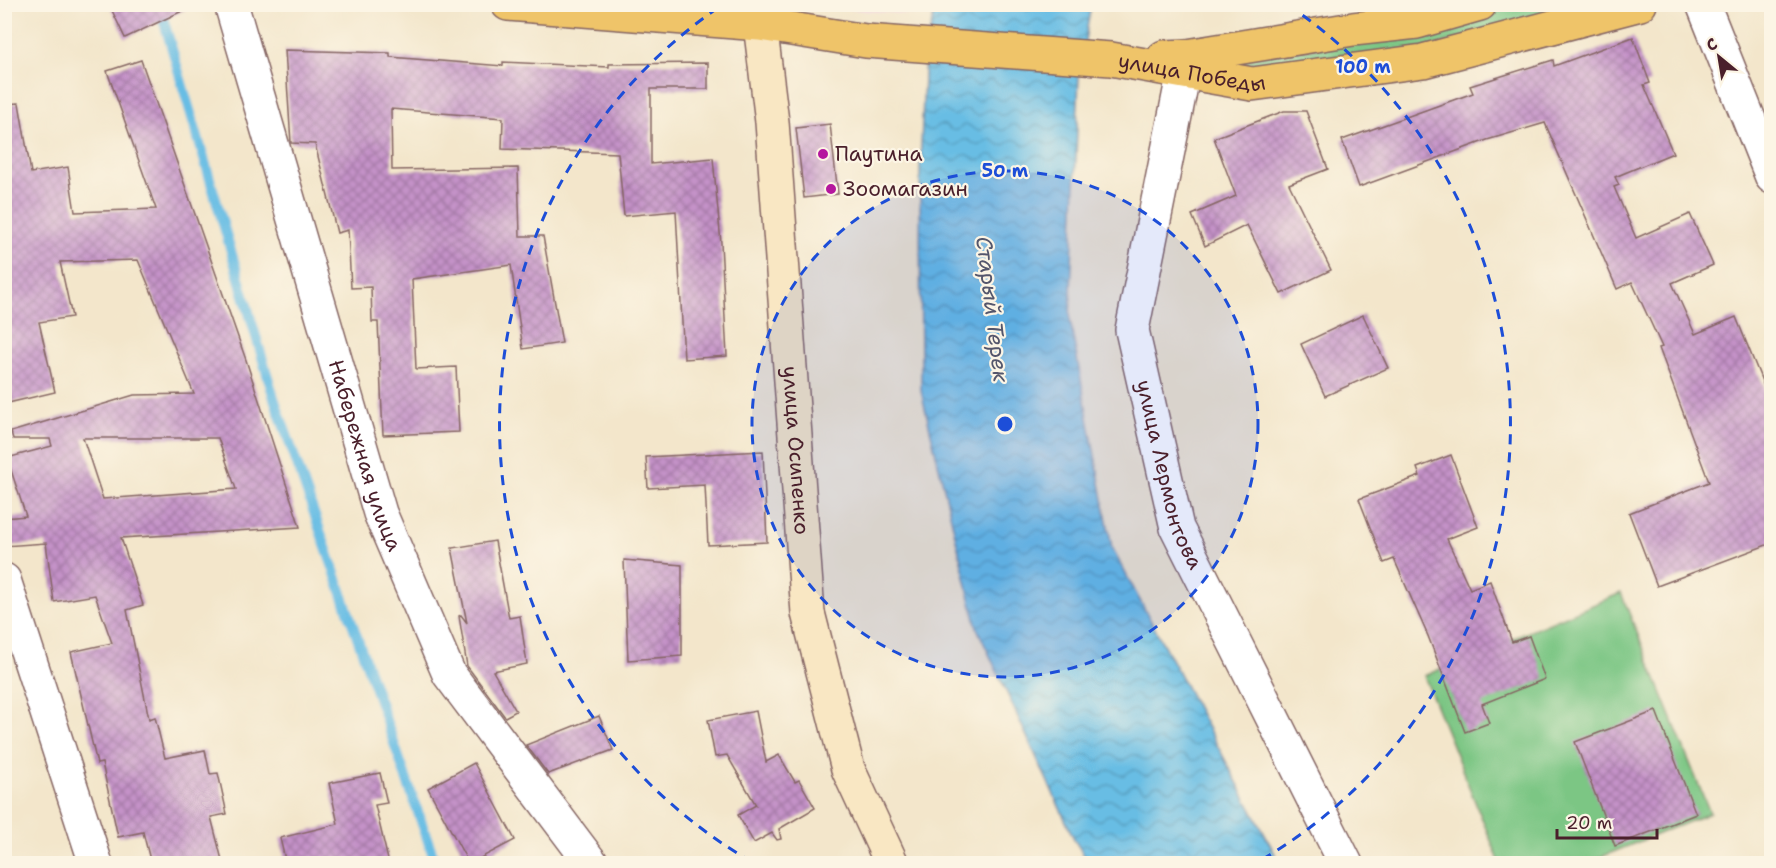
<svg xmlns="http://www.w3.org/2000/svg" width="1776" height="868" font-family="'Shantell Sans',sans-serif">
<defs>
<pattern id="water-waves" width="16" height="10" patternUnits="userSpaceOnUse" patternTransform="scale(1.5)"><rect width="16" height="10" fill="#67bde4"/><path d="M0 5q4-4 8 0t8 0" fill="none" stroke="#5799b9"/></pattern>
<pattern id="building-cross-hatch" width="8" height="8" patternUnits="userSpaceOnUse" patternTransform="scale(1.5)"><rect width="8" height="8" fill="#c492c8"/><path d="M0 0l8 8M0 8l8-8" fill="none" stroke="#a177a3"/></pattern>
</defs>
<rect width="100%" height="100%" fill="#fcf5e5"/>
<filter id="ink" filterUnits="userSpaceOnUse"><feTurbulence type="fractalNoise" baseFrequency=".0167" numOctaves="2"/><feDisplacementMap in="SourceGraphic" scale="12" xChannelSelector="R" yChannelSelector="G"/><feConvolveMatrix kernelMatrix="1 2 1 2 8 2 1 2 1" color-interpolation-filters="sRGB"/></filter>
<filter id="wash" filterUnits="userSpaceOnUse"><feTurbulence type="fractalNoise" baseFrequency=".008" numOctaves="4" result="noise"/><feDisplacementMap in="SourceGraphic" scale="24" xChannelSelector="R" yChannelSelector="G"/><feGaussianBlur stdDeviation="1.35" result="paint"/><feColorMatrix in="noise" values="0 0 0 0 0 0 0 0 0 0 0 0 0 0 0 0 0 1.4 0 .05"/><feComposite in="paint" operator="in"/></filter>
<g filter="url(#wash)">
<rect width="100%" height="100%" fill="#f3e6cb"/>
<polygon fill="#f1d0e3" points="798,5 935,5 933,16"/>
<g fill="#7cc684" stroke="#637258" stroke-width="1.5">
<polygon points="1517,5 1584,5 1422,49 1254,73 1206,64 1423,32"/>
<polygon points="1621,593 1710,813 1586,863 1500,863 1424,676"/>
</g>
<polygon fill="url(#water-waves)" stroke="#586e88" stroke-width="1.5" points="936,5 1091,5 1079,74 1070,320 1112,548 1280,863 1089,863 1075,841 977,628 921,391 920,170 925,53"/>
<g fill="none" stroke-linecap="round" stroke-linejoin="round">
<polyline stroke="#67bde4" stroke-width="10" points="160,8 274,398 436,864"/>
</g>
<g id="blocks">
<g fill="url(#building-cross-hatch)" fill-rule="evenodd">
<polygon points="109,4 197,4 125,38"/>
<polygon points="1633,37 1650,83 1644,85 1673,153 1615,177 1619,185 1614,187 1636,238 1690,214 1713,265 1672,283 1695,334 1736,317 1772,406 1772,543 1657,586 1629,513 1709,482 1659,348 1662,347 1632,282 1617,289 1545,123 1487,140 1359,187 1342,140 1473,93 1470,86 1553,60 1554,66"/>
<polygon points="285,50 390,53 390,57 503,66 503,62 609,67 609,64 708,63 708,89 651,89 651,164 713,158 721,243 727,356 684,359 676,211 624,216 618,153 502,149 503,118 391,109 392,170 518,168 520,236 543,236 562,343 523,349 511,265 412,279 416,369 456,367 459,432 383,435 378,322 372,322 371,287 351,288 348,230 337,233 315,144 291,143"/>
<path d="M141,60l105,300 54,167 -179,11 22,67 -16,5 22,109 6,-2 10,41 40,-8 5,24 8,-1 9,41 -16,3 12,47h-72l-8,-32 -25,5 -16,-74 -5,1 -26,-112 41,-9 -17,-48 -41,7 -8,-59 -42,3v-28l22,-2 -19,-58 45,-12 -2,-7h-37l-2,-7 123,-37 60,-1 -56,-134 -78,2 12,55 -33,5 16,70 -51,12v-300l15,-1 12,70 37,-6 7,45 81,-3 -49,-138zM83,438h135l18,51 -133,10z"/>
<polygon points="1284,111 1306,111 1328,169 1289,184 1331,270 1281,294 1247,225 1205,246 1192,215 1236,196 1214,138"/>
<polygon points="830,124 838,194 804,198 796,128"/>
<polygon points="1363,315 1388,368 1325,396 1301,344"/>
<polygon points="763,451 767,542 708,545 705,485 648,488 646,457"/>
<polygon points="1451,455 1478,527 1447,539 1470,589 1490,581 1512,642 1529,636 1545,679 1482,704 1489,723 1465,732 1428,636 1394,559 1384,563 1359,499 1420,476 1417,468"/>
<polygon points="495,541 509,618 520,616 527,664 493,671 516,711 505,717 467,666 459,616 461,615 467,623 452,548"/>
<polygon points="624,560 682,565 682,656 628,660"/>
<polygon points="756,711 766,762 779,755 795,782 799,780 815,808 779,829 781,839 777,840 772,833 754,843 738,815 756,805 727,755 715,757 708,720"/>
<polygon points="1656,711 1696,814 1615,846 1575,742"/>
<polygon points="599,716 613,750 548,774 526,745"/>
<polygon points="474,763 515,840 469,864 428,788"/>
<polygon points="380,773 387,803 375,805 389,864 286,864 280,838 338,824 329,783"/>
</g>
</g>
</g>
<g filter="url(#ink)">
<use href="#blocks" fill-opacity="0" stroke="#856563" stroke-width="1.5"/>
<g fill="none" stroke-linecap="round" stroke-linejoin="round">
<g stroke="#856563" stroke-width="36">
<g id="minor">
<path id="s1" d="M231,4l149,509 69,161 143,190"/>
<polyline points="1703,4 1772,177"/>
<path id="s2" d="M1187,56l-55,274 45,198 169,336"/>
<polyline points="4,580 96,864"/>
</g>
</g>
<g stroke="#856563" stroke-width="36">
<g id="secondary">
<path id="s3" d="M760,24l12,98 36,491 40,156 44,95"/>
</g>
</g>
<g stroke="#856563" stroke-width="36">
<g id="primary">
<path id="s4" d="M508,4l252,20 106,17 245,18 141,25 171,-23 217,-57"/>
<polyline points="1164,57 1187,56 1353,29 1417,22 1480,4"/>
</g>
</g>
<use href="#minor" stroke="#fff" stroke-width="33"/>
<use href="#secondary" stroke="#f9e7c3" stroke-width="33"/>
<use href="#primary" stroke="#efc469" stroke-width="33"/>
</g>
</g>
<circle cx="1005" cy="424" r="253" fill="#1d4ed8" fill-opacity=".12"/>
<g fill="none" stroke="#1d4ed8" stroke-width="3" stroke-dasharray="10 8">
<circle cx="1005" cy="424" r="253"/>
<path d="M752 862A506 506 0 0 1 722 5M1288 5A506 506 0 0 1 1258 862"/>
</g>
<g fill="#b5179e" stroke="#fcf5e5" stroke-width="2">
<circle cx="823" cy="154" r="6"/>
<circle cx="831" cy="189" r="6"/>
</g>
<g text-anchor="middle" stroke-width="4.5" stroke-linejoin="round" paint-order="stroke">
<g font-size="21" fill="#4a1f2b" stroke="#fcf5e5">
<text dy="7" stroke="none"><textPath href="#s4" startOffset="688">улица Победы</textPath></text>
<text dy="7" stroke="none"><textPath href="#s3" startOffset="428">улица Осипенко</textPath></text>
<text dy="7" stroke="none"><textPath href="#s1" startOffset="471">Набережная улица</textPath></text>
<text dy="7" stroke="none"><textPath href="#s2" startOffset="429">улица Лермонтова</textPath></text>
</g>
<g font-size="21" fill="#4a1f2b" stroke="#fcf5e5" text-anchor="start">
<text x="835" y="161">Паутина</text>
<text x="843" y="196">Зоомагазин</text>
</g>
<g font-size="22" font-style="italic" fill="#54566c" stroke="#fcf5e5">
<text transform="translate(993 309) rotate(83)" y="8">Старый Терек</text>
</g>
</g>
<circle cx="1005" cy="424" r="9" fill="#1d4ed8" stroke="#fcf5e5" stroke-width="3"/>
<g font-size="18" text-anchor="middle" font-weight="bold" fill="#1d4ed8" stroke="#fcf5e5" stroke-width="4.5" stroke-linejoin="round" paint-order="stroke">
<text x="1363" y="73">100 m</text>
<text x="1005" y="177">50 m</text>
</g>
<rect width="1776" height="868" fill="none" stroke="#fcf5e5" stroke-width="24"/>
<g transform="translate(1719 57) rotate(330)" stroke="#fcf5e5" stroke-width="4.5" paint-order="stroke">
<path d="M0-4.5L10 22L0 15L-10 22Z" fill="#4a1f2b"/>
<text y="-9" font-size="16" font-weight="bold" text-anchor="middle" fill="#4a1f2b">С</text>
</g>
<path d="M1557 829v9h100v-9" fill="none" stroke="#4a1f2b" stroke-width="3"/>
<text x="1566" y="829" font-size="18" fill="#4a1f2b" stroke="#fcf5e5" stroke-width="4.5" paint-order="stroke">20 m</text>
</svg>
